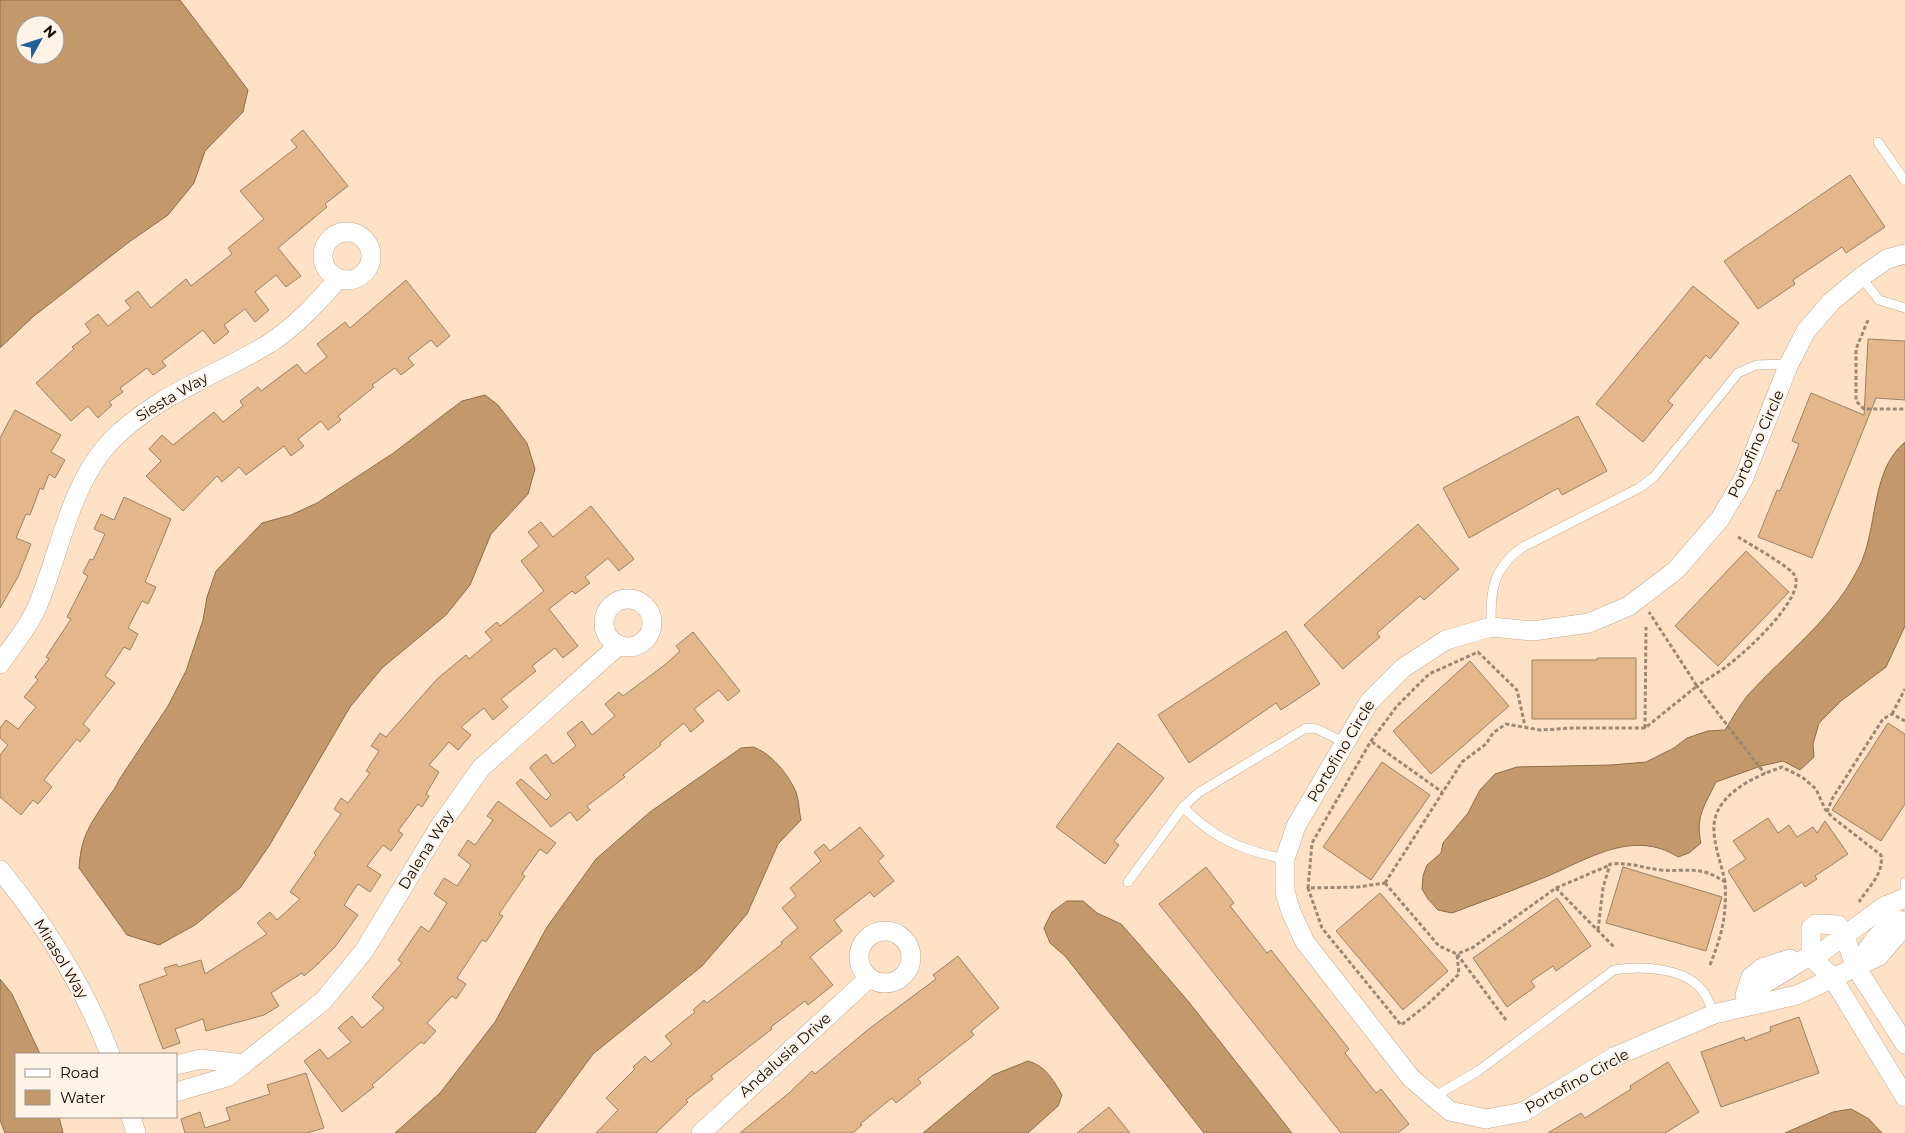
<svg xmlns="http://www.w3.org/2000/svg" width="1905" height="1133" font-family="Montserrat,sans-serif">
<rect width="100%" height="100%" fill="#ffe2c5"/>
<g fill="#c3986a" stroke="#8e6d4b" fill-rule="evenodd">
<path d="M0,0h180l68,90 -5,22 -38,39 -11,32 -26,32 -39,27 -95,74 -34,32zM25,25h30v30h-30z"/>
<path d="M485,395l13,10 29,38 8,26 -7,25 -37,40 -21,51 -24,30 -64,53 -32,39 -81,139 -29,42 -45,37 -36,20 -32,-10 -48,-67c2,-32 11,-43 28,-69 5,-7 9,-11 12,-19l49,-74 18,-35 17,-51 4,-23 9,-26 46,-48 29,-8 26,-12 75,-49 70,-53z"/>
<path d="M1905,442v184l-19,41 -45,34 -22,22 -6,21 1,13 -14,13 -17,-9 -22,5 -45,16c-11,23 -21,35 -15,61l-12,10 -11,4c-44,-28 -88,1 -130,19 -31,13 -64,25 -96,37l-14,-3 -10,-11 -6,-10 1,-13 4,-11 14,-12 2,-10 25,-30 12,-23 15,-16 22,-7 94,-2 35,-3 28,-14 13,-10 21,-7 17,-1c7,-11 14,-24 23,-35 38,-42 84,-75 110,-126 21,-39 11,-97 47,-127z"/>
<path d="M753,747c18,6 35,27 43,45 3,8 3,19 5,28l-23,24 -31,70 -45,52 -109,88 -58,79h-140l45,-40 55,-71 52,-95 49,-68 54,-47 91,-64z"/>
<polygon points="1067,901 1083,901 1097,913 1121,924 1137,942 1188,1001 1292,1133 1204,1133 1065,956 1050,943 1044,928 1052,912"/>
<polygon points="0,979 12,994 40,1054 16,1054 16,1117 59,1117 63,1133 5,1133 0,1120"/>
<path d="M1028,1061c18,5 25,19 34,34l-4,11 -30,27h-105l70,-58z"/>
<polygon points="1851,1109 1869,1119 1882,1133 1785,1133 1833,1112"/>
</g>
<g fill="#e3b789" stroke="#9b8167">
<polygon points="303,130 348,186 325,204 327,207 278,248 301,276 286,287 276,275 255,292 269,310 255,322 245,309 224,325 229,332 214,344 203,330 162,361 166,366 153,375 147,368 120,388 123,392 109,402 112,405 98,418 88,406 71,421 36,383 74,349 72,347 91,332 85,324 98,314 108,326 131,308 125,301 138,291 151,308 186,279 191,286 232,254 228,248 264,219 240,191 297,147 291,140"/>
<polygon points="1850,175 1885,227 1846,253 1842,247 1793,280 1795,284 1758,309 1724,261"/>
<polygon points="406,280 450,336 437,347 431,340 408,358 414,365 401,375 395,368 372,385 374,387 338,416 341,420 328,430 321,421 298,439 304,446 291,456 284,446 246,475 239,467 222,482 217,476 183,511 146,476 161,461 149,449 162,435 173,445 214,412 223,422 243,406 240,401 258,387 261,391 297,364 305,374 327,357 317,344 345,322 350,328"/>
<polygon points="1693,286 1739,323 1710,359 1706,355 1668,401 1673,405 1643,442 1596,404"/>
<polygon points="1868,339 1905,341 1905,400 1876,398 1812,558 1758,537 1777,490 1780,491 1799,444 1792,441 1811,393 1864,415"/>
<polygon points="15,410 61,435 51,452 65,460 55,478 49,474 43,490 40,488 30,515 26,514 16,538 31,544 18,577 0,608 0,438"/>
<polygon points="1578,416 1607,471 1562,495 1558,488 1469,538 1443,488"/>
<polygon points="124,497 171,519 145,582 156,587 148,604 142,601 128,628 138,634 130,650 124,647 105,676 115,683 83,724 90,730 80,742 77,739 44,780 52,787 38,804 33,800 21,815 0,797 0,755 8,745 0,738 0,728 6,720 18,729 36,707 24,697 38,680 35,677 49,659 46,657 71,619 67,617 88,576 83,573 90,559 93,560 105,534 94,529 101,514 114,520"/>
<polygon points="591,506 634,559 619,571 608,558 585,577 590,583 575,594 572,591 549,609 578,646 563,658 555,648 532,666 536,671 501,699 508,707 493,720 484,708 461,727 471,735 458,750 449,742 429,765 439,772 426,794 429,796 422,807 418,804 398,831 403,834 391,851 383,845 367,866 381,875 370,892 358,884 344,905 358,915 335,947 319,963 304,976 302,973 271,993 279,1006 264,1015 206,1031 203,1019 175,1029 180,1043 163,1049 139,985 167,975 164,968 177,964 178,967 201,960 205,974 267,934 257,923 270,912 277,920 300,899 290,892 316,855 314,853 341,814 334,809 341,798 348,803 370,773 366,771 379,751 371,746 380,733 386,737 437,679 466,655 469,659 492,640 485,632 497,622 500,626 544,591 521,561 539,546 528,532 541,522 553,537"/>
<polygon points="1418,524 1459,569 1424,600 1420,596 1377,633 1380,637 1343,669 1304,625"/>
<polygon points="1746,551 1789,592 1718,666 1675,626"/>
<polygon points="1286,631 1320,684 1281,710 1276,703 1189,763 1158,715"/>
<polygon points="693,632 740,691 728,701 719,690 694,709 704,721 691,732 684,723 660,743 661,745 623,775 625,777 587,806 590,810 577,821 570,812 551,827 516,783 521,779 546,800 551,795 530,768 532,765 546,754 553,764 576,746 567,733 582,721 592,735 615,716 605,704 619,692 623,696 666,664 680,651 676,646"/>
<polygon points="1597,658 1636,658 1636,719 1532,719 1532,660 1597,660"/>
<polygon points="1470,661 1509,706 1431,774 1393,731"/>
<polygon points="1888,723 1905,734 1905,804 1881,841 1832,810"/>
<polygon points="1118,743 1164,778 1114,841 1119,845 1105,864 1056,827"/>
<polygon points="1382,762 1430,795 1371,880 1323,847"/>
<polygon points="498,801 556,843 547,854 540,849 522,874 525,876 499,914 503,916 486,942 482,940 457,978 466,984 456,999 452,996 427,1023 436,1031 424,1044 421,1042 372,1085 374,1087 342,1112 304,1061 320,1049 328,1059 351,1042 338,1028 352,1016 362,1028 384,1008 372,997 402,963 398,960 421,926 429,932 447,903 434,894 444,878 457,886 471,865 458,855 468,840 475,845 493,820 487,816"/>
<polygon points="1768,818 1778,833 1789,825 1797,837 1813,827 1817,833 1825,821 1848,854 1815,876 1817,879 1805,887 1802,882 1754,912 1728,871 1746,859 1733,841"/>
<polygon points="860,827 884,856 878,861 894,881 874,897 870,892 834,920 842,931 810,957 833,985 808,1005 805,1001 771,1027 772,1029 711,1076 713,1079 686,1100 688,1102 656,1133 596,1133 618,1110 606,1098 635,1069 633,1067 645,1056 651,1062 672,1044 665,1036 695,1012 693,1010 704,1000 707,1003 782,944 781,942 798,928 782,908 796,896 790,888 821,861 814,852 824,844 830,851"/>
<polygon points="1206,867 1234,903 1230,906 1267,953 1271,950 1349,1049 1345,1053 1376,1093 1381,1089 1409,1124 1398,1133 1341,1133 1159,904"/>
<polygon points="1623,867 1722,897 1706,951 1606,923"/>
<polygon points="1380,893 1448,971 1403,1010 1336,931"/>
<polygon points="1557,898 1591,946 1556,971 1553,966 1531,981 1535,987 1507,1007 1473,958"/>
<polygon points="958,956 999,1008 971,1031 974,1035 918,1079 921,1083 896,1103 892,1098 860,1124 862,1125 853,1133 740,1133 789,1093 812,1071 815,1074 870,1028 936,979 933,975"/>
<polygon points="1799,1017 1819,1073 1721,1107 1701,1052 1744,1037 1745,1041 1771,1031 1770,1027"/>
<polygon points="1668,1062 1699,1112 1665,1133 1548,1133 1581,1113 1585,1118 1631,1089 1630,1086"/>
<polygon points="306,1073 324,1128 307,1133 185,1133 181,1119 200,1112 205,1128 230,1120 226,1108 270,1094 267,1085"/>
<polygon points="1109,1107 1130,1133 1077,1133"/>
</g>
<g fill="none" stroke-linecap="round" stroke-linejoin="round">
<g stroke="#c3a78c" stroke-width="10">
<g id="service">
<polyline points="1878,142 1905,181"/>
<polyline points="1861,277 1879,300 1905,308"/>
<path d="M1491,627c0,-35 0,-58 32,-80l116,-59 15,-11 84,-104 18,-8 33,-1"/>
<path d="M1183,807c31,32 59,43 102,52"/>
<polyline points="1128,882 1183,807 1198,793 1306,728 1317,729 1344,742"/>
<polyline points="1905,882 1905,894"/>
<path d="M1432,1098l46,-27 136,-101c26,-4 70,-3 88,20 5,6 9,16 12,24"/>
</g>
</g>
<g stroke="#c3a78c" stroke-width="20">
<g id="minor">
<circle cx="347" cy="256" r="24"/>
<polyline points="1905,254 1887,259 1861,277 1831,302 1806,331 1789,364 1743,480 1720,519 1676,570 1629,606 1589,623 1533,631 1491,627 1446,640 1403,668 1369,702 1296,826 1285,859 1285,892 1291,912 1305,942 1411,1078 1450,1111 1486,1119 1523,1112 1614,1057 1714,1014 1797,995 1879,956 1905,925"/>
<circle cx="628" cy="623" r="24"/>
<path d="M0,664c12,-18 29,-37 37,-57 23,-54 32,-121 73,-165 45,-47 106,-66 160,-99 27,-18 47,-40 68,-64"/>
<path d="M0,870c46,56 84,116 110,184"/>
<circle cx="885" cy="957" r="26"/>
<path d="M1859,964c10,-18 21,-36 40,-44"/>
<polyline points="1747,991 1756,989 1806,958 1822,952 1885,906 1905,898"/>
<polyline points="1745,995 1751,977 1762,968 1790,959"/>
<polyline points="1905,1044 1855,966 1845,936 1838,925 1816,924 1811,928 1811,957 1832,977 1905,1097"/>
<polyline points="176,1065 201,1059 244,1064"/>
<polyline points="176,1092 227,1077 323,1001 364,951 440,826 481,768 619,645"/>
<polyline points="131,1117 136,1133"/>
<polyline points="701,1133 869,978"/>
</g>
</g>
<g stroke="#9b8773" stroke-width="3" stroke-dasharray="4 2.5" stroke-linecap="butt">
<polyline points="1868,320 1856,349 1856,401 1864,409 1905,409"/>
<path d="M1738,537c10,6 54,31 57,39 10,21 -46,73 -63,86 -11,9 -23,16 -35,24l68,88"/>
<polyline points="1892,714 1905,689"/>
<polyline points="1645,728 1646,627"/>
<polyline points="1372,742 1442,792"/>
<polyline points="1827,812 1832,799 1883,719 1892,714 1905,721"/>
<path d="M1725,882c-3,-16 -10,-33 -11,-50 -3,-36 39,-55 68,-65l20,10 14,12 9,20 7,8 49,38c3,19 -12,31 -22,47"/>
<polyline points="1385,883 1462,762 1486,744 1493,733 1506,724 1540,730 1573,728 1645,728 1697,686 1649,612"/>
<polygon points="1385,883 1439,946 1457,954 1459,974 1428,1004 1401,1025 1322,928 1308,888 1358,887"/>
<polyline points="1308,888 1312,843 1371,741 1397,706 1429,674 1478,652 1517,690 1525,726"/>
<polyline points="1556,888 1610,865"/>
<path d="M1598,930l5,-42 7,-24c20,-2 32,4 51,6 27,2 39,-5 64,12 2,34 -3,52 -15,83"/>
<polyline points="1506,1020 1457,954 1472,948 1556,888 1615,948"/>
</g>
<use href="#service" stroke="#fff" stroke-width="9"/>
<use href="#minor" stroke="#fff" stroke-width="19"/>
</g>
<g text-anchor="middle" stroke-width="4" stroke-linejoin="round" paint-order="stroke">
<g font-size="15" fill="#120902" stroke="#fef3e7">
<text transform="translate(172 397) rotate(-31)" y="5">Siesta Way</text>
<text transform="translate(1756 444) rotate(-66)" y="5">Portofino Circle</text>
<text transform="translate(1341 751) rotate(-59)" y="5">Portofino Circle</text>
<text transform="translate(426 850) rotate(-58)" y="5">Dalena Way</text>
<text transform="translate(61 959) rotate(59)" y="5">Mirasol Way</text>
<text transform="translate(785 1055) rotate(-42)" y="5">Andalusia Drive</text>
<text transform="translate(1577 1081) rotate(-29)" y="5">Portofino Circle</text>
</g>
</g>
<rect x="15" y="1053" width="162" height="65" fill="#fef3e7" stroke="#a0958b"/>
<rect x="25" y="1069" width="25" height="8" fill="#ffffff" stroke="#a0958b"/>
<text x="60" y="1078" font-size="15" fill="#120902">Road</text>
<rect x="25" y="1090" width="25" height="15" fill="#c3986a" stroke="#a0958b"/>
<text x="60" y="1103" font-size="15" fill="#120902">Water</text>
<g transform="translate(40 40) rotate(50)"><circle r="24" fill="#fef3e7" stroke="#a0958b"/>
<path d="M0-4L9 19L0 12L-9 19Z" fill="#206298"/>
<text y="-8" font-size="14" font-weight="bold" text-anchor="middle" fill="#120902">N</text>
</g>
</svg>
